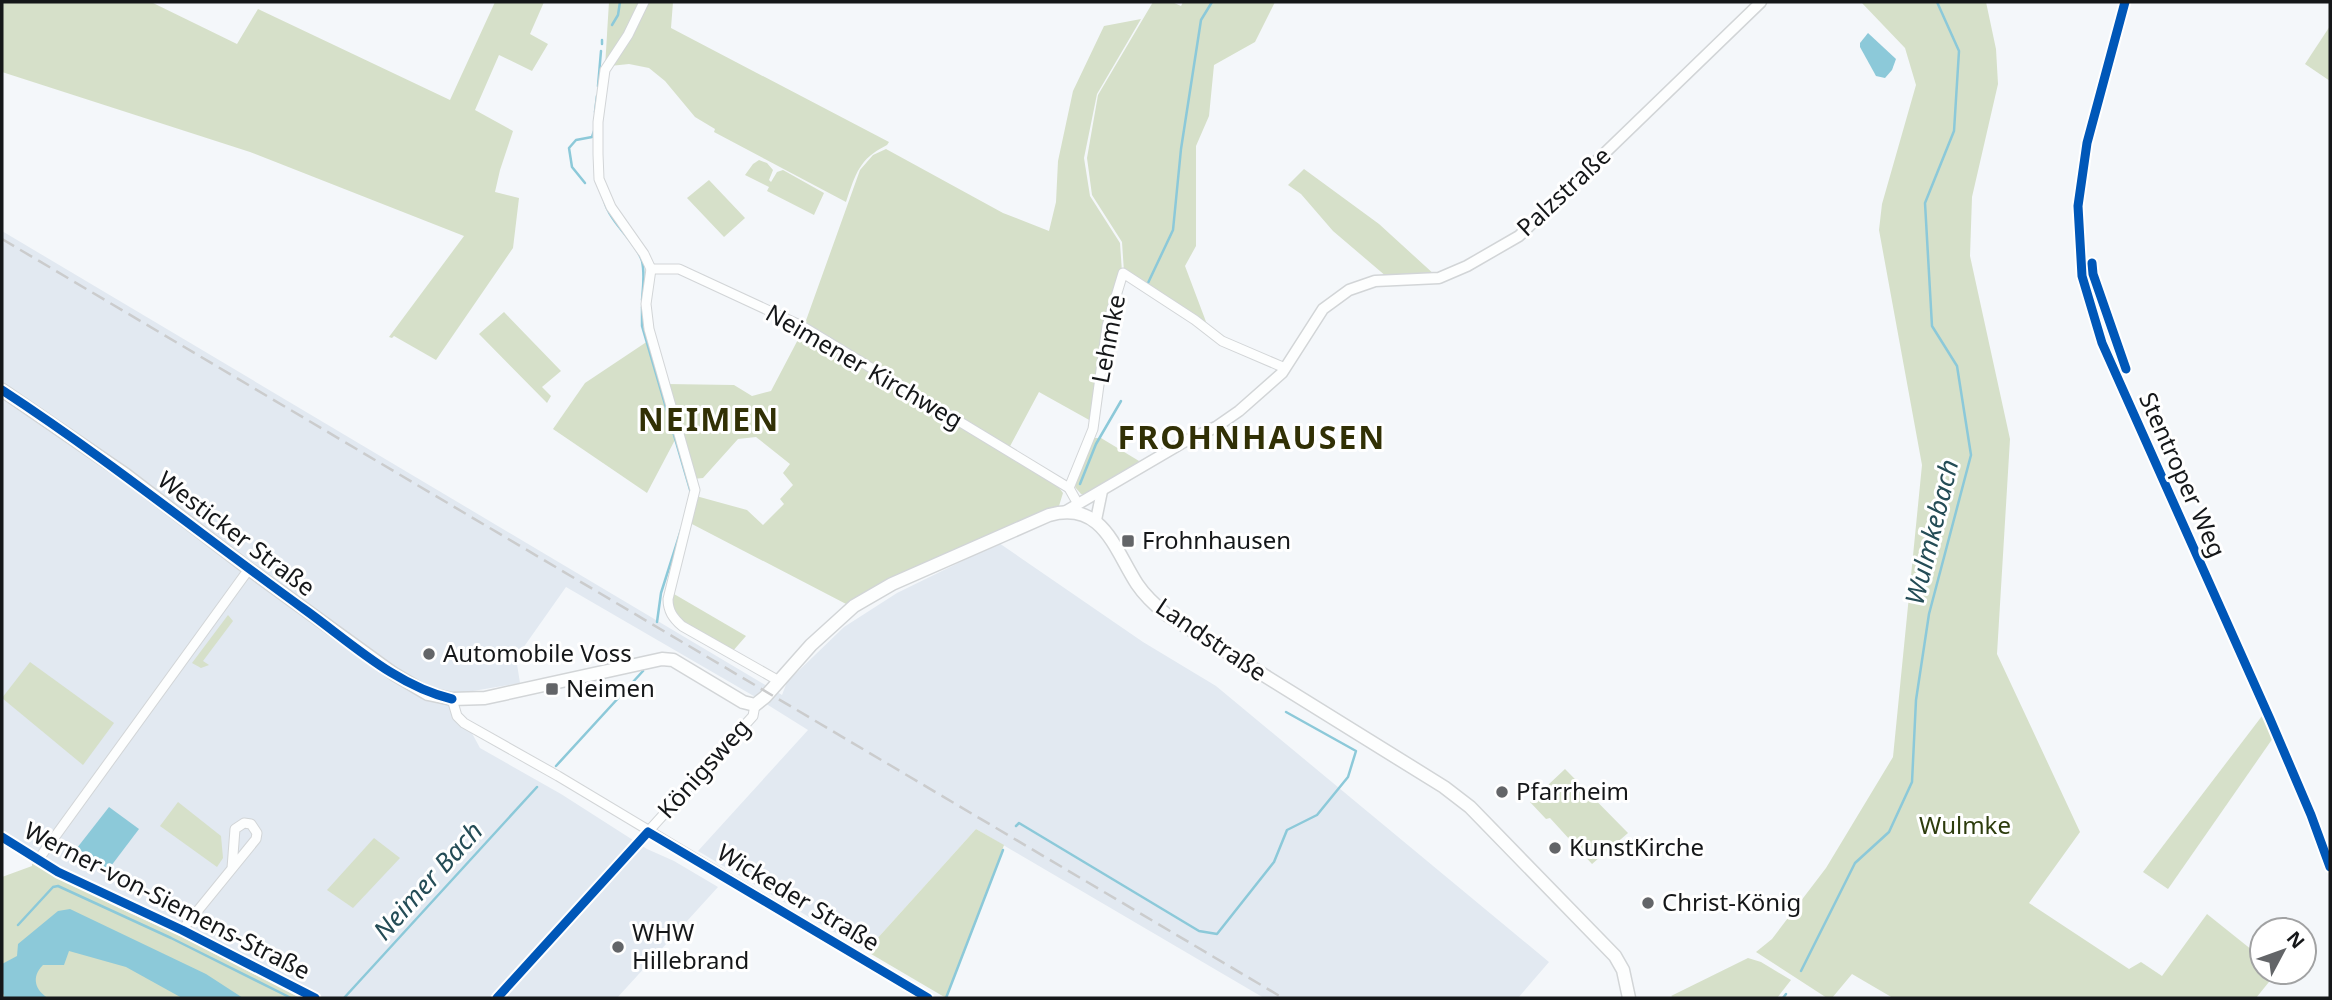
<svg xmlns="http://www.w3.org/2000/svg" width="2332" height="1000" font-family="'Noto Sans',sans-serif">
<rect width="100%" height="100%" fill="#f4f7fa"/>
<polygon fill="#e2e9f1" points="2,231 782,695 787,682 844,627 897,593 999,543 1143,642 1216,686 1549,962 1518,998 1264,998 976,829 866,951 698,851 808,730 752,695 566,587 516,658 520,683 455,694 455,702 480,748 561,794 647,849 674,861 718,887 617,998 314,998 40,855 2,831"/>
<g fill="#d6e0c9">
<polygon points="2,2 151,2 237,44 258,9 450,100 495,2 544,2 530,34 548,44 532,71 499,55 475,110 513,131 500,170 495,192 519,198 513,248 436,360 394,336 392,338 389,337 464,236 250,152 2,72"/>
<polygon points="609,2 642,2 605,67"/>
<path d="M645,2h28l-2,26 218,114 -2,3c-28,14 -31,28 -41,57l-132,-70 1,-3 -20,-12 -30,-36 -16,-13 -20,-4 -19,2z"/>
<polygon points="1153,2 1172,2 1181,6 1183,2 1275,2 1255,42 1214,65 1209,116 1196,146 1196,246 1185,266 1208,327 1124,272 1122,242 1092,195 1087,158 1098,95"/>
<polygon points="1861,2 1986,2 1996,49 1998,84 1972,197 1970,256 2010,439 1997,654 2080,832 2029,903 2129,969 2141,962 2162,976 2207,914 2262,958 2262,972 2277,972 2256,998 1893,998 1852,974 1832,998 1827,998 1756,952 1772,939 1826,868 1893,757 1922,465 1879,230 1882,204 1916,85 1905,48"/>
<polygon points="1141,19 1097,94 1084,158 1090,196 1120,243 1122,272 1091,421 1039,392 1008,450 804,326 860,170 873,155 886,149 1003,213 1049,231 1056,202 1058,161 1073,91 1104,26"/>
<polygon points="2330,26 2330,81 2305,64"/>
<polygon points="759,160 767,163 773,170 769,180 771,182 777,172 783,170 824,193 814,215 767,191 769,187 745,175 753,164"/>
<polygon points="1304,169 1379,224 1436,276 1387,277 1333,231 1301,194 1288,185"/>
<polygon points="709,180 745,218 724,237 687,198"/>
<polygon points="504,312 561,371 542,387 551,396 547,403 479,334"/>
<polygon points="803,330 1057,485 1063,493 1059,506 886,581 848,605 690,523 696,496 747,510 763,525 784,504 780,499 793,485 783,473 790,464 756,437 738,439 703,478 693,479 666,384 734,385 752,396 771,391"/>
<polygon points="648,341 676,438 647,493 553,429 585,383"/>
<polygon points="1090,438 1101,438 1144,464 1090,494 1081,494 1075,487"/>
<polygon points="674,594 746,636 732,652 678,618 671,605"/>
<polygon points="228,615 233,621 203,661 209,665 201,668 192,663"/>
<polygon points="30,662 114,723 83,765 2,698"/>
<polygon points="2262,716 2273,738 2168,889 2143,872"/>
<polygon points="1565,769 1628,833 1592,864 1550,818 1546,819 1530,802"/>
<polygon points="178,802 221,836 223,858 217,867 160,826"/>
<polygon points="976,829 1004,845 946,998 866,951"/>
<polygon points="374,838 400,858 353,908 327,890"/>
<polygon points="32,863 119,908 176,934 300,998 2,998 2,877 32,866"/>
<polygon points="1748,958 1761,962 1791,980 1777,998 1674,998 1671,996"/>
</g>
<g fill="#8cc9d9">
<polygon points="1868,33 1896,59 1892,70 1885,78 1876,76 1860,47 1860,43"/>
<polygon points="109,807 139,829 108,870 77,848"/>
<path d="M70,909l136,65 37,24h-61l-56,-31 -57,-16 -5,14h-21c-12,12 -8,25 5,33h-43l-3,-7v-27l15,-8 1,-12 40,-33z"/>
</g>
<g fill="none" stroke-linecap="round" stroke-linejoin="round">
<g stroke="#8cc9d9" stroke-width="2.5">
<polyline points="612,25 618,15 620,2"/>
<polyline points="602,44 602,40"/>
<polyline points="598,86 601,51"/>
<polyline points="595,112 597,96"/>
<polyline points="585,183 572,167 569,148 576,140 592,137 594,131"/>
<path d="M604,200c6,24 32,41 38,61 3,13 1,27 0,39"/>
<polyline points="1148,283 1173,230 1181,149 1201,20 1212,2"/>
<polyline points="642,307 642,326 691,493"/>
<polyline points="1080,484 1096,444 1121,401"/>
<polyline points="657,622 661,593 681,530"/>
<polyline points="556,766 643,671"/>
<polyline points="1016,826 1019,823 1199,931 1217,934 1274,862 1287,830 1317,815 1348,777 1356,751 1286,712"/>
<polyline points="18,925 53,887 58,886 171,938 291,998"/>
<polyline points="1801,971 1855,863 1889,832 1912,782 1916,700 1929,614 1971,455 1957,366 1932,326 1925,203 1954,131 1959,51 1937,2"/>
<polyline points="344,998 537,787"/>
<polyline points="946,998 1003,850"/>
<polyline points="1783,998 1786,994"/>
</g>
<g stroke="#d2d5d7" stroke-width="11">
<g id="minor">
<path d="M644,2l-16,33 -23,35 -7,52v32l1,25 12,28 33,47 7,15 -5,35 3,25 46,161 -27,109c0,12 5,19 14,27l97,55"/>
<polyline points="2125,2 2087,143 2078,206 2082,276 2102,343 2270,719 2311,815 2330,867"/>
<polyline points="651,269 679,269 802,326 1069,488 1078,504"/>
<polyline points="1069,488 1093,429 1107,326 1123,273 1195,320 1222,341 1285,368"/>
<polyline points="452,699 457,716 464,723 558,776 928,998"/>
<polyline points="2,837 58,872 182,930 315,998"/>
<polyline points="38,860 249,569"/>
<polyline points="182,930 256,839 257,833 251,824 244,823 235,829 232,868"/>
<polyline points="497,998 753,716 755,705"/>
</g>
</g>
<g stroke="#d2d5d7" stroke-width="13">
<g id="tertiary">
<polyline points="1066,511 1184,442 1216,427 1239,411 1282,373 1323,309 1349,290 1375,281 1439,278 1467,266 1519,236 1761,2"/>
<polyline points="1096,520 1102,491"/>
</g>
</g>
<g stroke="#d2d5d7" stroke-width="15">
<path id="secondary" d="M2,390l124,85 123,94 145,105 34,20 24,5 33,-1 177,-39 11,1 70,42 12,3 10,-8 46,-52 43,-39 38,-22 157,-69c53,-15 65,33 88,69 8,12 19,22 30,31l277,172 26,20 145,149 8,14 6,28"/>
</g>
<use href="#minor" stroke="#fdfefe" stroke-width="9"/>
<use href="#tertiary" stroke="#fdfefe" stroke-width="10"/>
<use href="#secondary" stroke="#fdfefe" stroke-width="12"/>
<polyline stroke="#cbcccd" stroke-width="2.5" stroke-dasharray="14 7" stroke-linecap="butt" points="2,239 1283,998"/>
<g stroke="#fff" stroke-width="13">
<g id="cycleway">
<polyline points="2125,2 2087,143 2078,206 2082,276 2102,343 2270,719 2311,815 2330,867"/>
<polyline points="2092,263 2093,274 2126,369"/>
<path d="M2,390c104,68 201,146 302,219 46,33 92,77 148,90"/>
<polyline points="2,837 58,872 182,930 315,998"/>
<polyline points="497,998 648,832 928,998"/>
</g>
</g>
<use href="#cycleway" stroke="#0057b8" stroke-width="9"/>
</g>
<g fill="#636568" stroke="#fff" stroke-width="2.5">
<rect x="1121" y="534" width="14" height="14" rx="3.5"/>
<circle cx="429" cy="654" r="7"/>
<rect x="545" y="682" width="14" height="14" rx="3.5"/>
<circle cx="1502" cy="792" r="7"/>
<circle cx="1555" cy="848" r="7"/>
<circle cx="1648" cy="903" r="7"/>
<circle cx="618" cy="947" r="7"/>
</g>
<g text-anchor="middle" stroke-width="6" stroke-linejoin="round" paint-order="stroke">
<g font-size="24" fill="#151719" stroke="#fff">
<text transform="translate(1564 192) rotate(-43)" y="8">Palzstraße</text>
<text transform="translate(1109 339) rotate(-79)" y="8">Lehmke</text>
<text transform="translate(864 367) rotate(30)" y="8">Neimener Kirchweg</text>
<text transform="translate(2182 475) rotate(66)" y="8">Stentroper Weg</text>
<text transform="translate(236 534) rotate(37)" y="8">Westicker Straße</text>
<text transform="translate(1211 640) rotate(34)" y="8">Landstraße</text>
<text transform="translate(704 769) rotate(-48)" y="8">Königsweg</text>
<text transform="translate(798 898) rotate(31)" y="8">Wickeder Straße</text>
<text transform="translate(167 901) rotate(27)" y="8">Werner-von-Siemens-Straße</text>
</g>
<g font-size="24" fill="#151719" stroke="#fff" text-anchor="start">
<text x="1142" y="549">Frohnhausen</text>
<text x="443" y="662">Automobile Voss</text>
<text x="566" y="697">Neimen</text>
<text x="1516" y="800">Pfarrheim</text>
<text x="1569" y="856">KunstKirche</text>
<text x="1662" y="911">Christ-König</text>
<text x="632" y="941">WHW<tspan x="632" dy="28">Hillebrand</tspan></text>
</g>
<g font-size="24" fill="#2d3c0d" stroke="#fff">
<text x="1965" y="834">Wulmke</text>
</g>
<g font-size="26" font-style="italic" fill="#244c56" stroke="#fff">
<text transform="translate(1932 532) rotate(-76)" y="9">Wulmkebach</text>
<text transform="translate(428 881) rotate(-48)" y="9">Neimer Bach</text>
</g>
<g font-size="32" font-weight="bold" letter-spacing="2" fill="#313005" stroke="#fff">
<text x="709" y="431">NEIMEN</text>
<text x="1252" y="449">FROHNHAUSEN</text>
</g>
</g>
<rect width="2332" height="1000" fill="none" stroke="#151719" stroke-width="7"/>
<g transform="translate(2283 951) rotate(49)"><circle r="33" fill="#ffffff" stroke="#a1a2a3" stroke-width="2"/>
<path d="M0-5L12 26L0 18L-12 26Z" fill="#636568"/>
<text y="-10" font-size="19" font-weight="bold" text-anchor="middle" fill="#151719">N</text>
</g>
</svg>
